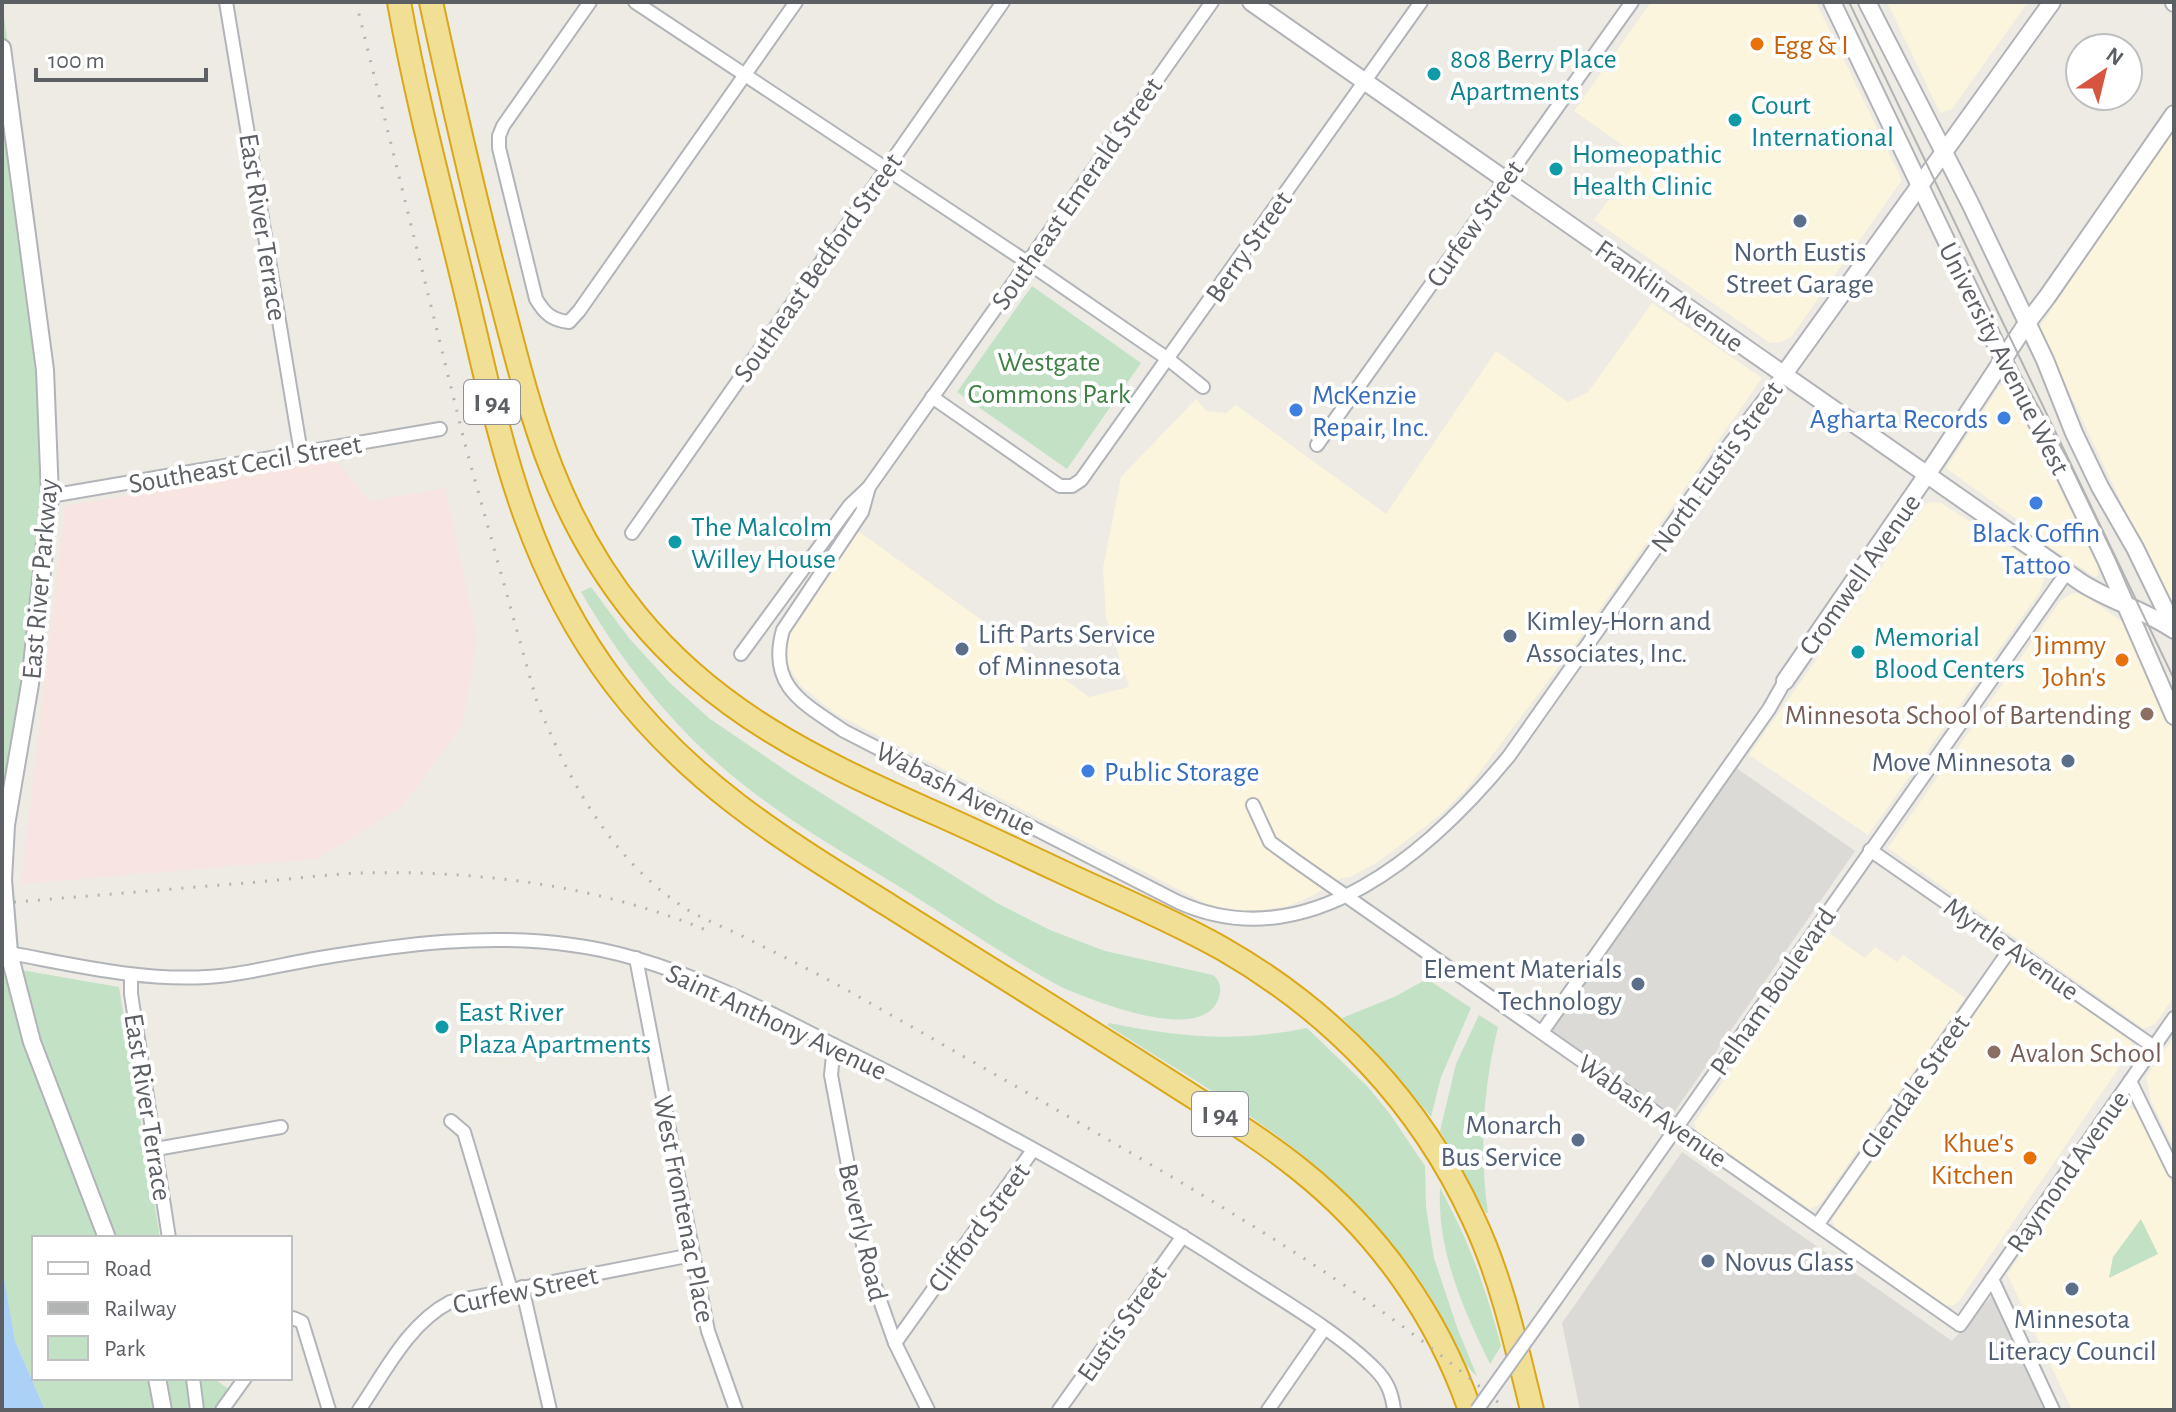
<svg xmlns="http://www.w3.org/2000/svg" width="2176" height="1412" font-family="'Alegreya Sans',sans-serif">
<rect width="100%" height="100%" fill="#edebe4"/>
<g fill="#faf5dc">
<polygon points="1651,2 1816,2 1902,180 1791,337 1781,342 1770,343 1594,220 1639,157 1574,111"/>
<polygon points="1887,2 2028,2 1952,109 1940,113"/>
<polygon points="2174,126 2174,614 2039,328"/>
<polygon points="1652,303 1762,378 1572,649 1469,786 1441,814 1381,860 1351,877 1342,878 1312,896 1288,906 1249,912 1209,905 836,714 800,685 783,657 791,629 858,531 1089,697 1129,687 1106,617 1103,568 1121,477 1196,399 1206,411 1226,413 1236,405 1386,514 1496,351 1568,402 1588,392"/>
<polygon points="2000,385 2011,388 2097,565 2098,575 2095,577 2045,544 2041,537 1946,468"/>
<polygon points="1930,502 1941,503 2036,563 2044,580 2039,593 1868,835 1749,755 1926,504"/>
<polygon points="2073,593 2083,594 2123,622 2174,729 2174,997 2155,1024 2144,1029 1888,848 2061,600"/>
<polygon points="1828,932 1865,958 1875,947 1897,962 1903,955 1965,998 1820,1204 1810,1209 1698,1133 1694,1123"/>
<polygon points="2014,962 2020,963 2130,1040 2133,1047 1959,1301 1953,1305 1946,1305 1836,1229 1832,1220 2009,964"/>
<polygon points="2174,1037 2174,1148 2151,1101 2146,1077"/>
<polygon points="2124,1107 2128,1107 2137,1111 2174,1188 2174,1410 2072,1410 2007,1274"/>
</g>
<g fill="#dcdad6">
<polygon points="1735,767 1855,851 1673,1114 1552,1030"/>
<polygon points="1682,1152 1952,1341 1992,1296 2046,1410 1580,1410 1562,1323"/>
</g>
<polygon fill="#f8e5e2" points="334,459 370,501 445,488 477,638 462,726 402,807 317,859 21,884 65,506"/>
<g fill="#c3e2c5">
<polygon points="2,2 46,318 56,510 50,598 38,694 15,811 11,859 21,970 119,987 160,1238 34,1238 34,1378 213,1378 227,1388 232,1400 228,1410 45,1410 15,1341 2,1276"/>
<polygon points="1032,286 1141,363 1067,469 957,392"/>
<path d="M591,587l38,51 41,45 40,36 87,59 200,125 53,27 55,21 108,24c7,6 9,13 6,22 -15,50 -126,3 -156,-9 -54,-29 -104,-64 -155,-96 -57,-35 -116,-68 -168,-110 -65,-52 -117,-118 -159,-190z"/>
<polygon points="1427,979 1471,1008 1441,1077 1431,1117 1395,1073 1342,1018 1394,997"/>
<path d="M1479,1015l19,12c-15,62 -19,123 -10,186h-2l-46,-82 16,-67z"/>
<path d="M1109,1023c71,14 125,20 198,5l60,58 23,28 35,52 1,41 8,51 24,72 19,46c-21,-16 -33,-59 -49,-83 -16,-26 -36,-50 -56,-72 -72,-83 -174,-137 -265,-196z"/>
<path d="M1440,1188c30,55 45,98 61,158l-11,18c-27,-55 -53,-113 -50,-176z"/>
<polygon points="2141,1219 2158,1254 2109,1278 2113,1257"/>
</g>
<polygon fill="#abd1f6" points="2,1268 15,1341 45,1410 2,1410"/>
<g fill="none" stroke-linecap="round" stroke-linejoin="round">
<g stroke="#b1b4b8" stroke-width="16">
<g id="street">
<polyline points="226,2 301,453"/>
<path d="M590,2l-87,124 -4,10v12l37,151c9,15 16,21 33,23l10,-11 217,-309"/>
<polyline points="635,2 1027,262 1168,359 1203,387"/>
<polyline points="932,397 1060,486 1072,486 1081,480 1421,2"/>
<polyline points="1317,445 1632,2"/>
<path d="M869,487l-7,25 -79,118c-16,56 20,73 61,101l334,171c130,59 253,-51 331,-146l211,-299 64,-83"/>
<polyline points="50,496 440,429"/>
<polyline points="632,533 1003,2"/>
<polyline points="741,654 850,505 869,487 1212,2"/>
<polyline points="1253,805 1270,842 1296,861 1960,1325 2174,1018"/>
<polyline points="1870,850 2154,1047"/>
<path d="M9,953c66,12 131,28 198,24 37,-2 76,-13 113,-19 84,-14 168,-25 252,-13 49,6 95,22 140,41 47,19 92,45 138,67 130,65 259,135 381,214 44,29 109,66 144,102 12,12 17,24 19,41"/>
<polyline points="636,958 708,1331 736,1410"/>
<polyline points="131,975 131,994 169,1238"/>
<polyline points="1542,1032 1769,709 1785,681"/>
<polyline points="834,1045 831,1075 866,1261 895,1343 928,1410"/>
<polyline points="2130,1081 2174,1171"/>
<polyline points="451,1121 464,1132 511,1290"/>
<polyline points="156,1149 281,1127"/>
<polyline points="1818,1224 2011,948"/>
<polyline points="1992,1279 2053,1410"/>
<polyline points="522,1287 550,1410"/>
<polyline points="1556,1299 2067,572"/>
<polyline points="290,1320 293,1318 302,1322 329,1410"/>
<polyline points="895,1343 1033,1150"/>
<polyline points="193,1378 197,1410"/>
<polyline points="222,1410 245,1378"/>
<path d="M359,1410c26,-38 49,-86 91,-108l242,-47"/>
<polyline points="1059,1410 1183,1236"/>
<polyline points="1268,1410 1324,1329"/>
</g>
</g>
<g stroke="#b1b3b8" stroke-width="20">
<g id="secondary">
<path d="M1251,2l831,581c30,19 63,27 92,47"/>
<polyline points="1832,2 2013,380 2059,462 2107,562 2174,716"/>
<polyline points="1867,2 1970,203 2045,360 2074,433 2100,487 2135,548 2174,628"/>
<polyline points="2174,2 2174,3"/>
<polyline points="2,48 45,370 50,496 30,684 6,825 3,880 9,953 32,1042 107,1238"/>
<polyline points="1784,374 2052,2"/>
<polyline points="1785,681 1937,460 2027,323 2047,297 2174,114"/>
<polyline points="157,1378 163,1410"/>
</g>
</g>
<g stroke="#daa717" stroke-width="26">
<g id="highway">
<path d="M399,2c17,95 42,189 65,283 35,146 57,275 151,399 77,101 169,156 275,222 92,58 185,115 277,174 45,29 91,56 132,89 79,63 138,146 171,241"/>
<path d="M431,2c21,97 43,194 68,289 32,123 55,223 137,324 79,97 180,145 292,195 44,19 87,40 130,60 55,26 112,49 165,79 110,63 197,154 250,269 29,61 43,127 59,192"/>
</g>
</g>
<use href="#street" stroke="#fff" stroke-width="12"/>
<use href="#secondary" stroke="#fff" stroke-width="16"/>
<use href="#highway" stroke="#f2df96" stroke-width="22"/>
<polyline stroke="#b2b3b3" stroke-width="2" points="1849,2 2174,679"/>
<g stroke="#b2b3b3" stroke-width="3" stroke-dasharray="2 10" stroke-linecap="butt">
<path d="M356,2l110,446 70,251c32,81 76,163 152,211 15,9 33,16 50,24 36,18 73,36 109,56 95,54 190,108 284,163 132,77 261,156 376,257"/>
<path d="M2,903c77,-6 154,-13 231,-19 42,-3 85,-9 127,-11 117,-3 237,12 346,57"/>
</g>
<g stroke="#b1b4b8" stroke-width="16" stroke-linecap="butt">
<polyline id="street-bridge" points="1477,1410 1556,1299"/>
</g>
<use href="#street-bridge" stroke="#fff" stroke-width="12"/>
</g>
<g fill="#e8710a" stroke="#fff" stroke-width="3">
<circle cx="1757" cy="44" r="8"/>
<circle cx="2122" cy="660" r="8"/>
<circle cx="2030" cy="1158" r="8"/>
</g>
<g fill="#0f9aa8" stroke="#fff" stroke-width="3">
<circle cx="1434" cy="74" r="8"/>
<circle cx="1735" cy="120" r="8"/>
<circle cx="1556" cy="169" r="8"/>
<circle cx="675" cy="542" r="8"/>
<circle cx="1858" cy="652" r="8"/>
<circle cx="442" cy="1027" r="8"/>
</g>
<g fill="#5c6f8a" stroke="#fff" stroke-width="3">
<circle cx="1800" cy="221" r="8"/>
<circle cx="1510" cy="636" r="8"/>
<circle cx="962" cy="649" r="8"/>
<circle cx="2068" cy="761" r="8"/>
<circle cx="1638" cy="984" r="8"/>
<circle cx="1578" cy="1140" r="8"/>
<circle cx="1708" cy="1261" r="8"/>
<circle cx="2072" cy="1289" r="8"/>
</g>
<g fill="#3f7fe0" stroke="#fff" stroke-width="3">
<circle cx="1296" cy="410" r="8"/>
<circle cx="2004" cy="418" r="8"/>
<circle cx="2036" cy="503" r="8"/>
<circle cx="1088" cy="771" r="8"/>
</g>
<g fill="#8d6e63" stroke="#fff" stroke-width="3">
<circle cx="2147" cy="714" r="8"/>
<circle cx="1994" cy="1052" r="8"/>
</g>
<g text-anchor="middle" stroke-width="8" stroke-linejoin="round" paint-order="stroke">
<g fill="#fff" stroke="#8d8f92" stroke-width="2">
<rect x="464" y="380" width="56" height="44" rx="6"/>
<rect x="1192" y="1092" width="56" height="44" rx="6"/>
</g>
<g font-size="26" font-weight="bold" fill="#5c5f63">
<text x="492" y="411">I 94</text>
<text x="1220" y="1123">I 94</text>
</g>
<g font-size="28" fill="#c56008" stroke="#fff" text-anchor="end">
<text x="1773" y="54" text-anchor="start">Egg &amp; I</text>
<text x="2106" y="654">Jimmy<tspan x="2106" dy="32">John's</tspan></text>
<text x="2014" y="1152">Khue's<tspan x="2014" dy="32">Kitchen</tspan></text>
</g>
<g font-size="28" fill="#0d838f" stroke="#fff" text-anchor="start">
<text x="1450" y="68">808 Berry Place<tspan x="1450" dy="32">Apartments</tspan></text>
<text x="1751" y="114">Court<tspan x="1751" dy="32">International</tspan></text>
<text x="1572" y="163">Homeopathic<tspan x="1572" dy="32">Health Clinic</tspan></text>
<text x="691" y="536">The Malcolm<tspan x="691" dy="32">Willey House</tspan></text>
<text x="1874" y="646">Memorial<tspan x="1874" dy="32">Blood Centers</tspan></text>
<text x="458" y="1021">East River<tspan x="458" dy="32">Plaza Apartments</tspan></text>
</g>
<g font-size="28" fill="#5c5f63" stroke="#fff">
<text transform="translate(1076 193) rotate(-55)" y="10">Southeast Emerald Street</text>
<text transform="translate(1474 223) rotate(-55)" y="10">Curfew Street</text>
<text transform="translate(264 227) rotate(81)" y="10">East River Terrace</text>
<text transform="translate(1248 246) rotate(-55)" y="10">Berry Street</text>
<text transform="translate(817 267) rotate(-55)" y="10">Southeast Bedford Street</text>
<text transform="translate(1670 295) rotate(35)" y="10">Franklin Avenue</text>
<text transform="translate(2005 358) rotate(63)" y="10">University Avenue West</text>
<text transform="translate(245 463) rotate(-10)" y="10">Southeast Cecil Street</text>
<text transform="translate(1716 466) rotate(-54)" y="10">North Eustis Street</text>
<text transform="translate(1859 574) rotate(-55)" y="10">Cromwell Avenue</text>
<text transform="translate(39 579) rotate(-85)" y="10">East River Parkway</text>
<text transform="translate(956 788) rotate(27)" y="10">Wabash Avenue</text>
<text transform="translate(2012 948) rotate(35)" y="10">Myrtle Avenue</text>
<text transform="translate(1772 991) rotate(-55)" y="10">Pelham Boulevard</text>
<text transform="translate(777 1021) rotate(25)" y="10">Saint Anthony Avenue</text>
<text transform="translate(1914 1086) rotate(-55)" y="10">Glendale Street</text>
<text transform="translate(149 1107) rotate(81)" y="10">East River Terrace</text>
<text transform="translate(1653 1110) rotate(35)" y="10">Wabash Avenue</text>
<text transform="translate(2067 1171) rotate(-55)" y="10">Raymond Avenue</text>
<text transform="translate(685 1209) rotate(79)" y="10">West Frontenac Place</text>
<text transform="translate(978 1227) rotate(-54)" y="10">Clifford Street</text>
<text transform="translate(864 1232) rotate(77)" y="10">Beverly Road</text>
<text transform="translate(525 1289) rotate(-12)" y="10">Curfew Street</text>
<text transform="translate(1121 1323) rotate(-55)" y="10">Eustis Street</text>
</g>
<g font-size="28" fill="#4e5e75" stroke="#fff" text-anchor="start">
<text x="1800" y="261" text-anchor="middle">North Eustis<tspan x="1800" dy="32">Street Garage</tspan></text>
<text x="1526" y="630">Kimley-Horn and<tspan x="1526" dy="32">Associates, Inc.</tspan></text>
<text x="978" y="643">Lift Parts Service<tspan x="978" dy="32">of Minnesota</tspan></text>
<text x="2052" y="771" text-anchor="end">Move Minnesota</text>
<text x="1622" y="978" text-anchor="end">Element Materials<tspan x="1622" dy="32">Technology</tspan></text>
<text x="1562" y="1134" text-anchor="end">Monarch<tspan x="1562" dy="32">Bus Service</tspan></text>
<text x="1724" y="1271">Novus Glass</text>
<text x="2072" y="1328" text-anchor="middle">Minnesota<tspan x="2072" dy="32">Literacy Council</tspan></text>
</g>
<g font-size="28" fill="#3e8044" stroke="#fff">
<text x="1049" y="371">Westgate<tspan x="1049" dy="32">Commons Park</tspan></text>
</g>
<g font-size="28" fill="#366cbe" stroke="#fff" text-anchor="start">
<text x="1312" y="404">McKenzie<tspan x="1312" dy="32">Repair, Inc.</tspan></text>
<text x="1988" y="428" text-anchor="end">Agharta Records</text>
<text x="2036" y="542" text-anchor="middle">Black Coffin<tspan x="2036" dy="32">Tattoo</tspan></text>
<text x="1104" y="781">Public Storage</text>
</g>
<g font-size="28" fill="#785e54" stroke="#fff" text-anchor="end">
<text x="2131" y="724">Minnesota School of Bartending</text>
<text x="2010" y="1062" text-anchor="start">Avalon School</text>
</g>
</g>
<rect width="2176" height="1412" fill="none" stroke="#5c5f63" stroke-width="8"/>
<rect x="32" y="1236" width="260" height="144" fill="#ffffff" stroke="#bebfc1" stroke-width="2"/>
<rect x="48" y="1262" width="40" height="12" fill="#ffffff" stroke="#bebfc1" stroke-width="2"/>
<text x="104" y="1276" font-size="24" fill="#5c5f63">Road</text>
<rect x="48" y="1302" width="40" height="12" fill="#b2b3b3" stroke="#bebfc1" stroke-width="2"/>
<text x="104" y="1316" font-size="24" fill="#5c5f63">Railway</text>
<rect x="48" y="1336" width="40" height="24" fill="#c3e2c5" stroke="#bebfc1" stroke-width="2"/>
<text x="104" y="1356" font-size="24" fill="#5c5f63">Park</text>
<g transform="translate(2104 72) rotate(35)"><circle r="38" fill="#ffffff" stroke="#bebfc1" stroke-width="2"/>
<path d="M0-6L14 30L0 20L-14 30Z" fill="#d75440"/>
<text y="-12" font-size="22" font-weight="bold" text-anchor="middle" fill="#5c5f63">N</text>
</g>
<path d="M36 68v12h170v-12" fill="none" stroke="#5c5f63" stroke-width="4"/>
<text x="48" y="68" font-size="24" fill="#5c5f63" stroke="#ffffff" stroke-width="6" paint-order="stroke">100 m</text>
</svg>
